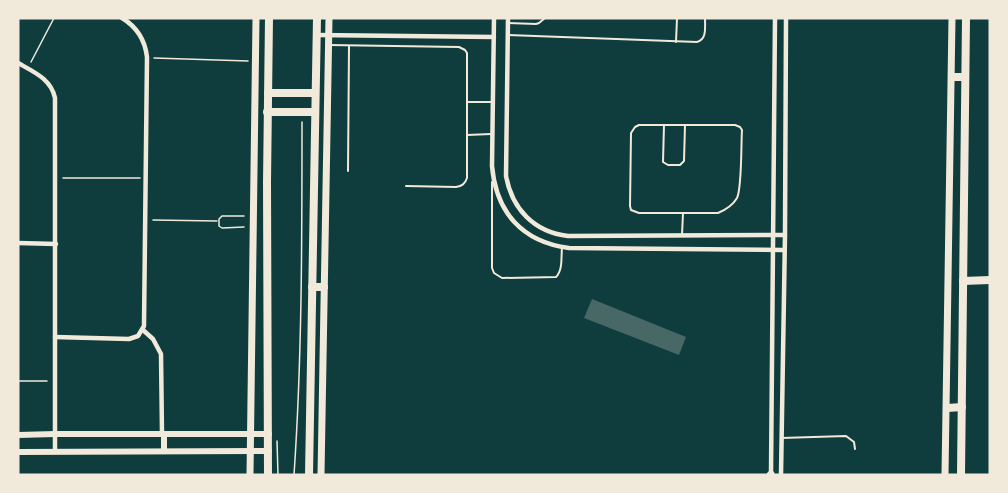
<svg xmlns="http://www.w3.org/2000/svg" width="1008" height="493" font-family="'Source Serif 4',serif">
<rect width="100%" height="100%" fill="#0f3d3e"/>
<polygon fill="#486865" points="592,299 686,337 679,355 584,318"/>
<g fill="none" stroke-linecap="round" stroke-linejoin="round">
<g stroke="#f1e9da" stroke-width="1.5">
<polyline points="154,58 248,61"/>
<polyline points="31,62 54,18"/>
<polyline points="63,178 140,178"/>
<polyline points="153,220 217,221"/>
<polyline points="244,227 222,228 219,226 219,219 222,216 244,216"/>
<polyline points="18,381 47,381"/>
<polyline points="277,441 278,475"/>
<path d="M294,475c8,-117 8,-235 8,-353"/>
</g>
<g stroke="#f1e9da" stroke-width="2">
<polyline points="508,23 536,24 539,23 545,18"/>
<path d="M507,35l190,7c10,-3 8,-14 8,-24"/>
<polyline points="676,42 677,18"/>
<path d="M329,45l130,2 6,3 2,3v125c-2,6 -5,8 -11,9l-50,-1"/>
<polyline points="467,102 492,102"/>
<path d="M639,125h96l5,2 2,3c-1,14 0,58 -5,68 -4,7 -12,12 -19,15h-79l-8,-3 -1,-4 1,-73 4,-6z"/>
<polyline points="664,125 663,162 668,165 680,165 684,161 685,125"/>
<polyline points="467,135 491,134"/>
<polyline points="348,171 349,46"/>
<path d="M492,182v86l2,5 8,5 54,-1c7,-7 5,-20 6,-30"/>
<polyline points="682,235 683,213"/>
<polyline points="781,438 846,436 854,442 855,449"/>
</g>
<g stroke="#f1e9da" stroke-width="4.5">
<path d="M494,18l-2,148c4,46 30,76 77,82l215,2"/>
<path d="M508,18l-2,158c6,33 28,56 62,60l217,-1"/>
<polyline points="317,35 494,37"/>
<path d="M18,63c16,9 33,16 37,35v353"/>
<polyline points="18,243 56,244"/>
<polyline points="143,330 153,339 161,354 162,434"/>
<path d="M55,337l74,2 9,-3 6,-10 3,-269c-2,-17 -10,-30 -25,-39"/>
<polyline points="771,474 775,18"/>
<polyline points="781,475 785,235 786,18"/>
</g>
<g stroke="#f1e9da" stroke-width="6">
<polyline points="164,434 164,451"/>
<polyline points="18,435 55,434 269,434"/>
<polyline points="18,452 269,451"/>
</g>
<g stroke="#f1e9da" stroke-width="7">
<polyline points="250,475 256,18"/>
<polyline points="321,475 329,18"/>
<polyline points="770,475 771,474"/>
<polyline points="945,475 952,18"/>
</g>
<g stroke="#f1e9da" stroke-width="8">
<polyline points="952,77 965,77"/>
<polyline points="268,93 315,93"/>
<polyline points="267,112 315,112"/>
<polyline points="963,281 990,280"/>
<polyline points="312,287 324,287"/>
<polyline points="947,408 962,407"/>
<polyline points="268,475 267,182 269,18"/>
<polyline points="309,475 317,18"/>
<polyline points="961,475 966,18"/>
</g>
</g>
<rect width="1008" height="493" fill="none" stroke="#f1e9da" stroke-width="39"/>
</svg>
